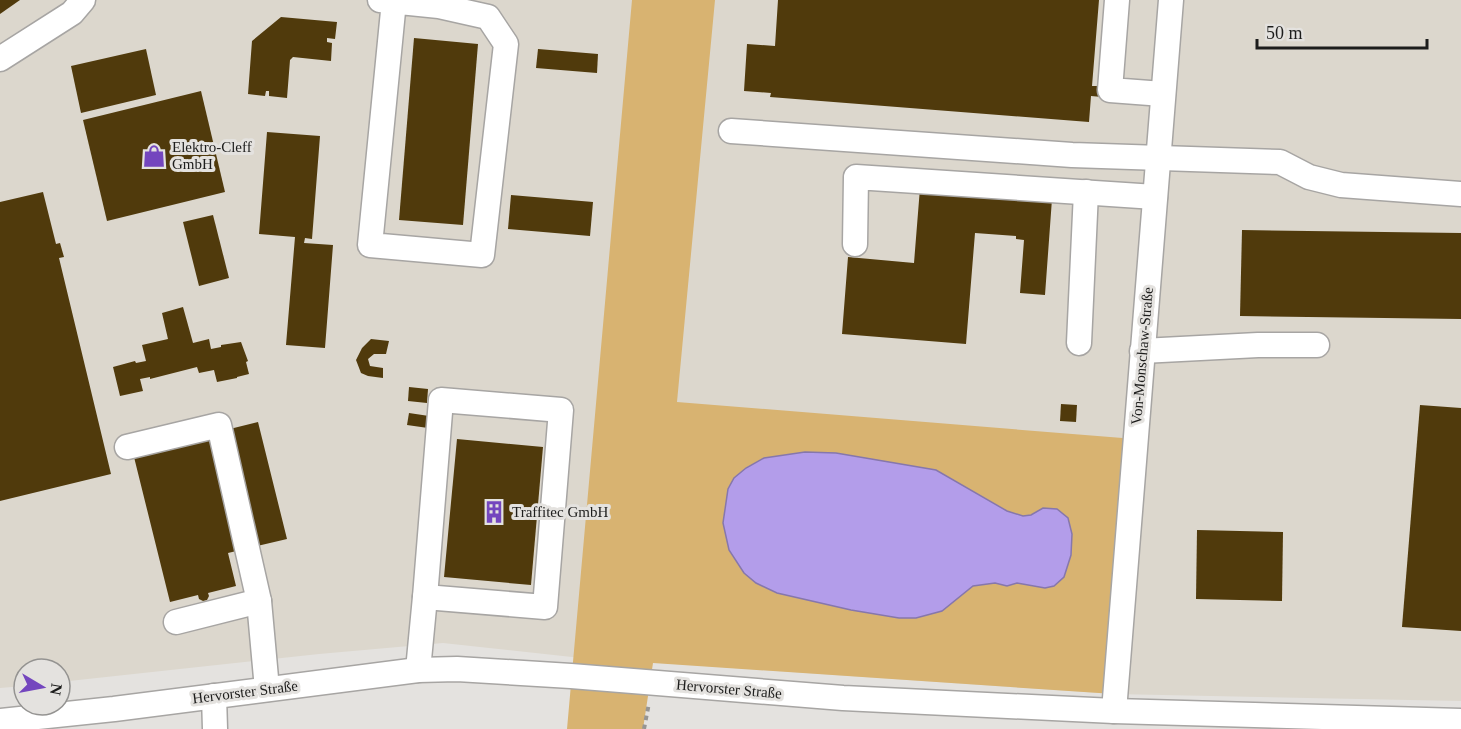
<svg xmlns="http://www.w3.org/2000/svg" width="1461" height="729" font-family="Georgia,serif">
<rect width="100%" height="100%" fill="#e4e2df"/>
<polygon fill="#dcd7cd" points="0,0 1461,0 1461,701 1114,694 572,657 443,643 319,654 60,682 60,669 24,669 24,686 0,688"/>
<polygon fill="#d8b371" points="632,0 715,0 677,402 1135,439 1114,694 653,663 643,729 567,729"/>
<polygon fill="#b39dea" stroke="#8677ac" stroke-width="1.5" points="805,452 836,453 936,470 1007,511 1023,516 1031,515 1043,508 1057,509 1068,518 1072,534 1071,555 1064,577 1054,586 1045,588 1017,583 1007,586 995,583 973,586 942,611 916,618 899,618 851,610 777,593 756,583 744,573 729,550 723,523 728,489 734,478 746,468 764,458"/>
<g fill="#503a0c">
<polygon points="0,0 20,0 0,14"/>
<polygon points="778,0 1099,0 1092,86 1103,86 1102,97 1091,96 1089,122 770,97 771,93 744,91 747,44 775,46"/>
<polygon points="281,17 337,22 335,39 327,38 327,42 332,43 331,61 293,57 290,60 287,98 269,96 269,91 266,91 265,96 248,94 252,41"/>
<polygon points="414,38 478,44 463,225 399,220"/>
<polygon points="146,49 156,95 81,113 71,66"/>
<polygon points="538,49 598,54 597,73 536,68"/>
<polygon points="201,91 225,192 107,221 83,120"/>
<polygon points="267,132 320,136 312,239 305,238 304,243 333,245 325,348 286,345 295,237 259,234"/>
<polygon points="920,188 1052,199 1045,295 1020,293 1024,240 1016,239 1016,236 975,233 966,344 842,334 848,257 914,263"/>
<polygon points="43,192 56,244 60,243 64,257 59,258 111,474 0,501 0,202"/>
<polygon points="511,195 593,202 590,236 508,229"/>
<polygon points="213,215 229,278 199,286 183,222"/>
<polygon points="1242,230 1461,233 1461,319 1240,316"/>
<polygon points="183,307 193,343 209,339 211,349 221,347 221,345 241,342 248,361 246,362 249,374 237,377 237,378 217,382 214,370 199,373 197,367 150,379 150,377 140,379 143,391 120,396 113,367 135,361 136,363 146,361 142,345 168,339 162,313"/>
<polygon points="371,339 389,341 386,354 374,354 368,359 370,366 383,368 383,378 368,376 361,373 356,360 362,348"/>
<polygon points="409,387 428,389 427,403 408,401"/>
<polygon points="1061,404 1077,405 1076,422 1060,421"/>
<polygon points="1420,405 1461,408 1461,631 1402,627"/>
<polygon points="409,413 429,416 428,428 407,425"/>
<polygon points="258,422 287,539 228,553 236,586 208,593 209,596 207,600 203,601 199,599 198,595 170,602 133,453"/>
<polygon points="457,439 543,447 531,585 444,577"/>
<polygon points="1197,530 1283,532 1282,601 1196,599"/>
</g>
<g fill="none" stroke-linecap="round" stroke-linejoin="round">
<g stroke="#a7a5a3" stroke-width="27">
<g id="minor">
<polyline points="380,0 439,6 488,17 506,44 482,255 370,245 394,1"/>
<polyline points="1117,0 1110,90 1163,94"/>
<polyline points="0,59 72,13 83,0"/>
<polyline points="731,131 1072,155 1280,162 1309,177 1341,185 1461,194"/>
<polyline points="855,244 856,177 1155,197"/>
<polyline points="1079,343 1086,192"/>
<polyline points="1142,351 1258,345 1317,345"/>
<polygon points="441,400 561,410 545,607 425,597"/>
<polyline points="127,447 219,425 259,601 267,689"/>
<polyline points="176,622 259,601"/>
<polyline points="418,670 425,597"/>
<polyline points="214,696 215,729"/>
<polyline points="1114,711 1171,0"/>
<polyline points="0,721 114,709 418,670 457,669 571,676 843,698 1114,711 1461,721"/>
</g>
</g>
<polyline stroke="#969593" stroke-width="4" stroke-dasharray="4.5 4.5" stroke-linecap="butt" points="644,729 649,703"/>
<use href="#minor" stroke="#fff" stroke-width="24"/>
</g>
<defs>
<g id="shop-bare" transform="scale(1.8)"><path d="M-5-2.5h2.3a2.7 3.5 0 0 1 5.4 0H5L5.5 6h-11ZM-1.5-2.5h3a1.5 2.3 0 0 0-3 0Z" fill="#7446be" stroke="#e4e2df" stroke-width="2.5" paint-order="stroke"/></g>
<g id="building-bare" transform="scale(1.8)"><path d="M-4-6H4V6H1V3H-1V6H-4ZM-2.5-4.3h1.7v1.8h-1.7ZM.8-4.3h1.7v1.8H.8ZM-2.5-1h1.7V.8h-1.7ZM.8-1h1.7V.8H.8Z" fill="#7446be" stroke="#e4e2df" stroke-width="2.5" paint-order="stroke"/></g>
</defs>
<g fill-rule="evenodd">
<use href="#shop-bare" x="154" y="156"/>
<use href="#building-bare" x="494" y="512"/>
</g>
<g text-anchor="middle" stroke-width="6" stroke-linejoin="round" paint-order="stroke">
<g font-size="15" fill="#1d1d1c" stroke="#e4e2df" text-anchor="start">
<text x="172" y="152">Elektro-Cleff<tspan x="172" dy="17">GmbH</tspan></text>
<text x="512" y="517">Traffitec GmbH</text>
</g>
<g font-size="15" fill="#1d1d1c" stroke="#e4e2df">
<text transform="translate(1142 356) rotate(-85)" y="5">Von-Monschaw-Straße</text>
<text transform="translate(729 689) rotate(5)" y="5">Hervorster Straße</text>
<text transform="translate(245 692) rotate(-7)" y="5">Hervorster Straße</text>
</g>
</g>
<g transform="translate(42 687) rotate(100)"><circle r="28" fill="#e4e2df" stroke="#949391" stroke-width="1.5"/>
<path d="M0-4.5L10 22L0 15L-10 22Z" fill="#7446be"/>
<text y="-9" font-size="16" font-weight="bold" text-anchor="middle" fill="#1d1d1c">N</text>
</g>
<path d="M1257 39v9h170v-9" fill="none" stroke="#1d1d1c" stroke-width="3"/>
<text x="1266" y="39" font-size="18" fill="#1d1d1c" stroke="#e4e2df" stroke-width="4.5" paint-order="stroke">50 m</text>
</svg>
